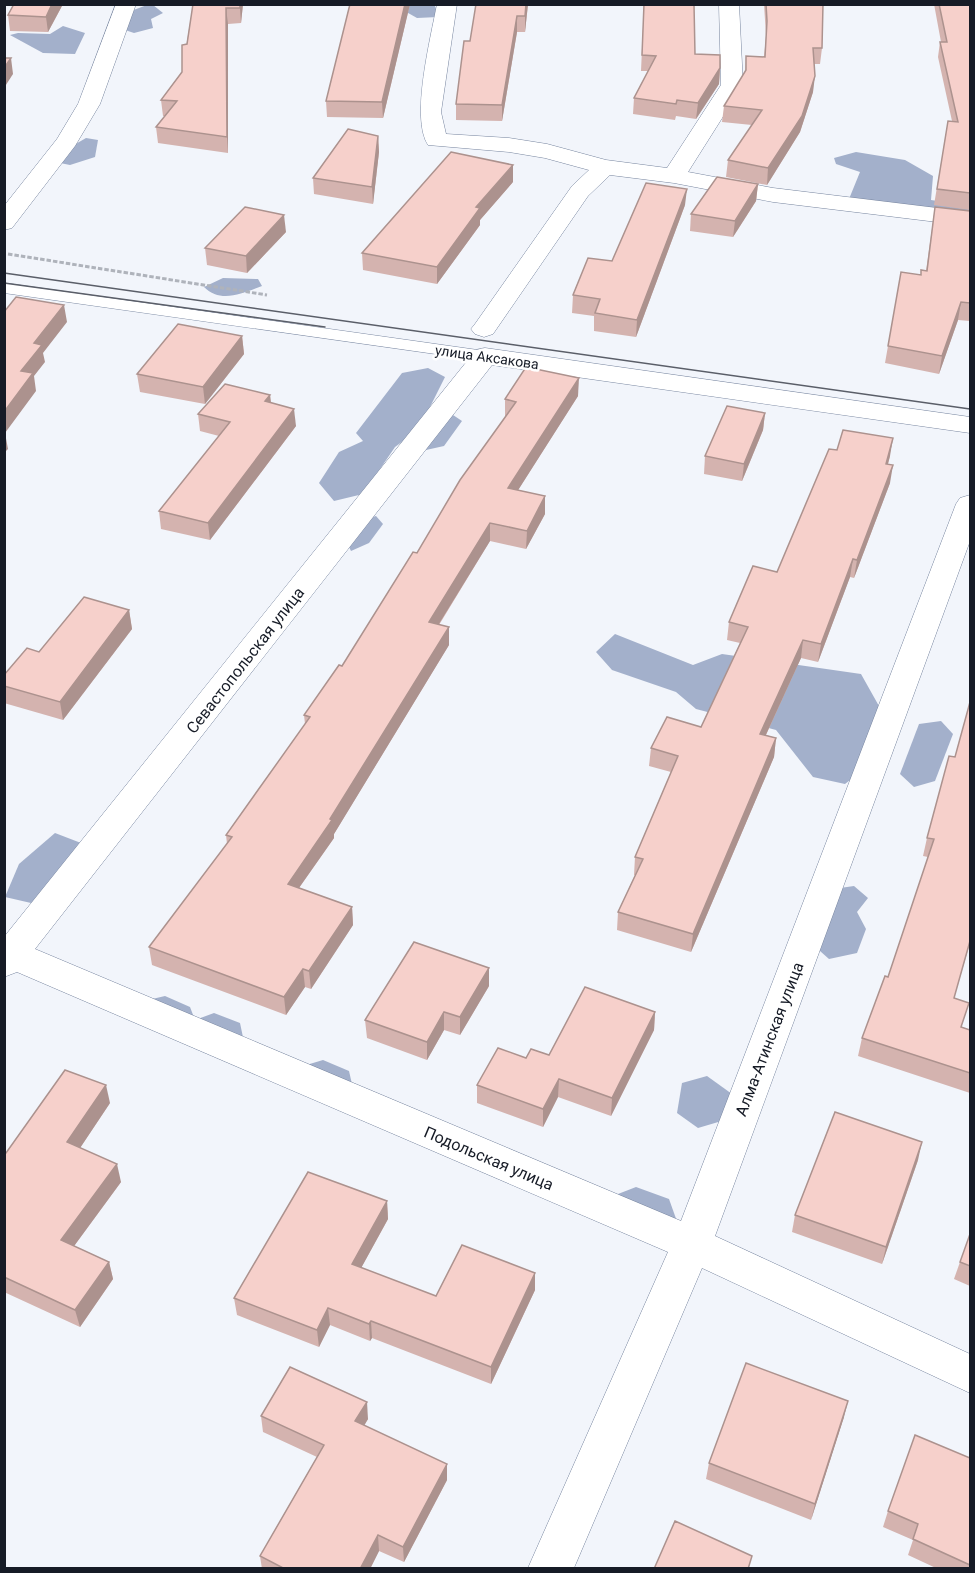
<svg xmlns="http://www.w3.org/2000/svg" width="975" height="1573" font-family="Roboto,sans-serif">
<rect width="100%" height="100%" fill="#f2f5fb"/>
<g fill="#a3b0cb">
<polygon points="147,5 153,5 163,13 151,19 153,28 134,33 125,30 131,11"/>
<polygon points="394,5 433,5 435,6 438,17 417,18"/>
<polygon points="63,26 85,33 75,54 43,53 10,35 18,33 50,34"/>
<polygon points="86,138 98,140 95,157 70,165 60,163 62,152"/>
<polygon points="856,152 905,160 933,176 931,200 970,206 970,229 888,202 858,204 849,199 860,172 836,164 834,158"/>
<path d="M223,278l35,1 4,7c-19,7 -41,18 -58,1z"/>
<polygon points="428,368 445,377 426,415 450,413 462,421 444,446 426,450 411,435 395,447 363,494 334,501 319,483 339,452 363,441 356,433 402,373"/>
<polygon points="376,516 383,524 369,543 351,551 345,539 361,520"/>
<polygon points="615,634 693,665 722,654 861,674 893,731 881,756 845,784 813,777 776,730 696,709 676,692 612,670 596,652"/>
<polygon points="941,721 953,734 935,781 914,787 900,774 919,724"/>
<polygon points="55,833 81,843 62,878 31,903 5,897 19,864"/>
<polygon points="854,886 868,898 857,912 866,929 857,953 829,959 811,943 833,889"/>
<polygon points="165,996 190,1007 195,1020 214,1013 240,1023 244,1042 148,1000"/>
<polygon points="323,1060 349,1071 354,1093 303,1066"/>
<polygon points="707,1076 732,1094 725,1120 698,1128 677,1113 682,1083"/>
<polygon points="636,1187 669,1199 679,1227 625,1222 618,1194"/>
</g>
<g fill="none" stroke-linecap="round" stroke-linejoin="round">
<g stroke="#77859f" stroke-width="1">
<polygon id="service" points="4,283 485,351 493,356 485,361 4,293"/>
</g>
<g stroke="#77859f" stroke-width="1">
<g id="minor">
<polygon points="116,4 136,4 100,104 75,146 12,228 4,230 4,206 57,139 78,104"/>
<path d="M437,4h20l-16,108 5,22 63,4 38,6 59,16 61,8 54,-83 -2,-81h20l4,81 -55,87 85,16 197,24v14l-197,-24 -99,-19 -64,-8 -22,21 -95,138 -9,3 -9,-3 -4,-5 4,-5 97,-138 17,-16 -44,-12 -36,-6 -81,-7c-18,-27 3,-108 9,-141z"/>
<polygon points="485,348 970,417 970,433 492,365 35,949 681,1221 956,504 960,498 970,495 970,541 715,1236 970,1354 970,1393 702,1268 574,1568 528,1568 668,1252 17,972 4,977 4,937 476,350"/>
</g>
</g>
<polyline stroke="#afb3bb" stroke-width="3" stroke-dasharray="4.5 2" stroke-linecap="butt" points="8,254 267,295"/>
<use href="#service" fill="#fff" fill-rule="evenodd"/>
<use href="#minor" fill="#fff" fill-rule="evenodd"/>
<g stroke="#5a5e68" stroke-width="1.5">
<polyline points="4,273 970,409"/>
<polyline points="4,283 325,327"/>
</g>
</g>
<g fill="#d4b3af">
<polygon points="14,4 63,4 48,32 10,31 8,15"/>
<polygon points="193,4 243,4 241,23 228,24 228,153 158,143 156,127 165,116 163,116 161,100 182,72"/>
<polygon points="350,4 410,4 383,118 327,117 326,101"/>
<polygon points="528,4 525,32 517,32 502,121 456,120 456,104 470,41"/>
<polygon points="644,4 695,54 720,68 719,84 696,119 676,116 675,120 633,114 634,98 648,71 641,71"/>
<polygon points="764,4 823,4 822,48 820,64 814,64 813,92 800,132 767,185 726,177 728,160 752,125 722,122 724,106 745,73 746,56 764,57 766,36"/>
<polygon points="934,4 970,4 970,210 934,205 948,121 952,121 938,57 940,42 941,42"/>
<polygon points="378,136 379,152 373,204 314,194 313,178"/>
<polygon points="513,182 480,220 480,225 437,284 363,270 362,253"/>
<polygon points="758,184 756,201 733,237 690,231 691,214"/>
<polygon points="685,205 636,337 594,331 594,316 572,313 573,295 612,261"/>
<polygon points="935,207 970,211 970,321 958,320 939,374 885,363 888,346 921,275 926,271"/>
<polygon points="286,232 247,273 207,265 205,248"/>
<polygon points="242,336 244,354 205,404 140,392 137,374"/>
<polygon points="270,395 271,403 296,426 210,540 161,529 159,511 219,436 200,431 198,414"/>
<polygon points="578,396 518,490 545,496 545,514 526,549 490,541 439,625 449,645 334,834 334,838 299,888 352,907 353,925 311,989 305,987 286,1015 152,965 149,947 227,844 226,835 305,724 304,715 342,666 417,553 505,417 505,399"/>
<polygon points="765,413 763,430 742,481 704,474 705,456"/>
<polygon points="837,450 890,456 888,464 890,483 854,578 850,577 818,662 801,658 766,735 776,738 774,757 691,952 617,930 618,912 635,875 634,875 635,857 671,772 649,766 651,748 701,727 740,643 727,640 729,622 777,572"/>
<polygon points="129,610 132,629 63,720 4,703 4,675 39,652"/>
<polygon points="970,702 970,943 954,998 962,1027 970,1030 970,1093 858,1056 862,1038 888,977 928,857 923,856 927,838 955,757"/>
<polygon points="489,986 460,1035 444,1030 427,1060 367,1038 365,1020"/>
<polygon points="655,1012 654,1030 611,1116 558,1097 543,1127 477,1103 477,1085 526,1058 549,1055"/>
<polygon points="110,1103 80,1148 121,1182 74,1246 109,1262 113,1279 80,1327 4,1292 4,1153 6,1153"/>
<polygon points="918,1160 882,1264 792,1232 795,1215"/>
<polygon points="387,1201 388,1219 361,1268 436,1296 535,1273 535,1290 491,1384 372,1338 370,1341 330,1325 319,1347 237,1315 234,1298"/>
<polygon points="970,1234 970,1286 954,1279 960,1262"/>
<polygon points="261,1416 368,1419 364,1425 447,1480 404,1562 379,1551 370,1569 262,1569 260,1556 317,1457 263,1432"/>
<polygon points="844,1417 811,1520 706,1479 709,1463"/>
<polygon points="970,1458 970,1569 938,1569 908,1555 913,1540 883,1527 888,1511"/>
</g>
<g fill="#ac928e">
<polygon points="52,4 63,4 48,32 46,17"/>
<polygon points="240,4 243,4 241,23 240,8"/>
<polygon points="405,4 410,4 383,118 382,102"/>
<polygon points="526,4 528,4 525,32 525,16"/>
<polygon points="226,8 228,24 228,153 227,137"/>
<polygon points="517,16 517,32 502,121 502,105"/>
<polygon points="11,58 13,74 4,88 4,68"/>
<polygon points="720,68 719,84 696,119 698,103"/>
<polygon points="815,76 813,92 800,132 767,185 768,168"/>
<polygon points="378,136 379,152 373,204 372,187"/>
<polygon points="513,165 513,182 480,220 480,225 437,284 437,267 476,207"/>
<polygon points="758,184 756,201 733,237 735,221"/>
<polygon points="687,189 685,205 636,337 637,320"/>
<polygon points="284,215 286,232 247,273 246,256"/>
<polygon points="961,302 958,320 939,374 942,356"/>
<polygon points="64,305 67,322 43,353 45,362 34,376 36,391 5,433 8,449 4,453 4,412 21,371 34,343"/>
<polygon points="242,336 244,354 205,404 203,387"/>
<polygon points="579,378 578,396 508,506 508,488"/>
<polygon points="270,395 272,413 265,401"/>
<polygon points="294,409 296,426 210,540 208,523"/>
<polygon points="765,413 763,430 742,481 744,464"/>
<polygon points="893,438 890,456 883,482 886,464"/>
<polygon points="893,465 890,483 854,578 857,560"/>
<polygon points="545,496 545,514 526,549 527,531"/>
<polygon points="490,523 490,541 429,640 429,622"/>
<polygon points="853,559 850,577 818,662 821,644"/>
<polygon points="129,610 132,629 63,720 60,702"/>
<polygon points="449,627 449,645 334,834 334,838 289,902 288,884 330,819"/>
<polygon points="803,640 801,658 758,752 760,734"/>
<polygon points="776,738 774,757 691,952 693,934"/>
<polygon points="352,907 353,925 311,989 309,971"/>
<polygon points="489,968 489,986 460,1035 460,1017"/>
<polygon points="303,969 305,987 286,1015 284,997"/>
<polygon points="444,1012 444,1030 427,1060 427,1042"/>
<polygon points="655,1012 654,1030 611,1116 612,1098"/>
<polygon points="559,1079 558,1097 543,1127 543,1109"/>
<polygon points="106,1085 110,1103 72,1160 67,1142"/>
<polygon points="922,1142 918,1160 882,1264 886,1247"/>
<polygon points="117,1164 121,1182 66,1257 61,1240"/>
<polygon points="387,1201 388,1219 354,1281 352,1264"/>
<polygon points="109,1262 113,1279 80,1327 75,1310"/>
<polygon points="535,1273 535,1290 491,1384 491,1367"/>
<polygon points="328,1308 330,1325 319,1347 317,1330"/>
<polygon points="371,1321 372,1338 370,1341 369,1324"/>
<polygon points="848,1401 844,1417 811,1520 815,1504"/>
<polygon points="367,1402 368,1419 357,1438 355,1421"/>
<polygon points="447,1464 447,1480 404,1562 403,1547"/>
<polygon points="378,1535 379,1551 370,1569 360,1569"/>
</g>
<g fill="#f6d0cb" stroke="#ac928e" stroke-width="1.5">
<polygon points="14,4 52,4 46,17 8,15"/>
<polygon points="193,4 240,4 240,8 226,8 227,137 156,127 177,101 161,100 182,72 182,45 187,44"/>
<polygon points="350,4 405,4 382,102 326,101"/>
<polygon points="476,4 526,4 525,16 517,16 502,105 456,104 464,41 470,41"/>
<polygon points="644,4 694,4 695,54 720,55 720,68 698,103 677,100 676,104 634,98 656,56 642,55"/>
<polygon points="766,4 823,4 822,48 813,48 815,76 802,116 768,168 728,160 762,110 724,106 746,70 746,56 765,57 767,21"/>
<polygon points="939,4 970,4 970,193 937,189 948,121 958,122 940,42 947,42"/>
<polygon points="4,58 11,58 4,68"/>
<polygon points="348,129 378,136 372,187 313,178"/>
<polygon points="451,152 513,165 476,207 480,208 437,267 362,253"/>
<polygon points="717,177 758,184 735,221 691,214"/>
<polygon points="646,183 687,189 637,320 595,313 600,299 573,295 588,258 612,261"/>
<polygon points="245,207 284,215 246,256 205,248"/>
<polygon points="935,207 970,211 970,303 961,302 942,356 888,346 901,272 921,275 921,270 927,271"/>
<polygon points="16,297 64,305 34,343 42,345 21,371 33,373 4,412 4,312"/>
<polygon points="178,324 242,336 203,387 137,374"/>
<polygon points="526,367 579,378 508,488 545,496 527,531 490,523 429,622 449,627 330,819 332,820 288,884 352,907 309,971 303,969 284,997 149,947 232,837 226,835 310,717 304,715 339,665 342,666 413,552 417,553 460,480 516,402 505,399"/>
<polygon points="225,384 270,395 265,401 294,409 208,523 159,511 230,422 198,414"/>
<polygon points="727,406 765,413 744,464 705,456"/>
<polygon points="843,430 893,438 886,464 893,465 857,560 853,559 821,644 803,640 760,734 776,738 693,934 618,912 643,859 635,857 678,756 651,748 667,717 701,727 748,627 729,622 753,566 777,572 829,449 837,450"/>
<polygon points="84,597 129,610 60,702 4,686 4,675 27,648 39,652"/>
<polygon points="970,702 970,941 954,998 969,1003 961,1027 970,1030 970,1073 862,1038 885,976 888,977 934,839 927,838 949,756 955,757"/>
<polygon points="414,942 489,968 460,1017 444,1012 427,1042 365,1020"/>
<polygon points="585,987 655,1012 612,1098 559,1079 543,1109 477,1085 498,1048 526,1058 531,1049 549,1055"/>
<polygon points="65,1070 106,1085 67,1142 117,1164 61,1240 109,1262 75,1310 4,1277 4,1153 6,1153"/>
<polygon points="835,1112 922,1142 886,1247 795,1215"/>
<polygon points="308,1172 387,1201 352,1264 436,1296 462,1245 535,1273 491,1367 371,1321 369,1324 328,1308 317,1330 234,1298"/>
<polygon points="970,1234 970,1266 960,1262"/>
<polygon points="746,1363 848,1401 815,1504 709,1463"/>
<polygon points="290,1367 367,1402 355,1421 447,1464 403,1547 378,1535 360,1569 285,1569 260,1556 324,1445 261,1416"/>
<polygon points="915,1435 970,1458 970,1565 913,1539 918,1524 888,1511"/>
<polygon points="675,1521 752,1556 748,1569 654,1569"/>
</g>
<g text-anchor="middle" stroke-width="5" stroke-linejoin="round" paint-order="stroke">
<g font-size="14" fill="#161b26" stroke="#fff">
<text transform="translate(487 357) rotate(8)" y="5">улица Аксакова</text>
</g>
<g font-size="16" fill="#161b26" stroke="#fff">
<text transform="translate(245 660) rotate(-52)" y="6">Севастопольская улица</text>
<text transform="translate(769 1039) rotate(-69)" y="6">Алма-Атинская улица</text>
<text transform="translate(489 1158) rotate(23)" y="6">Подольская улица</text>
</g>
</g>
<rect width="975" height="1573" fill="none" stroke="#161b26" stroke-width="12"/>
</svg>
